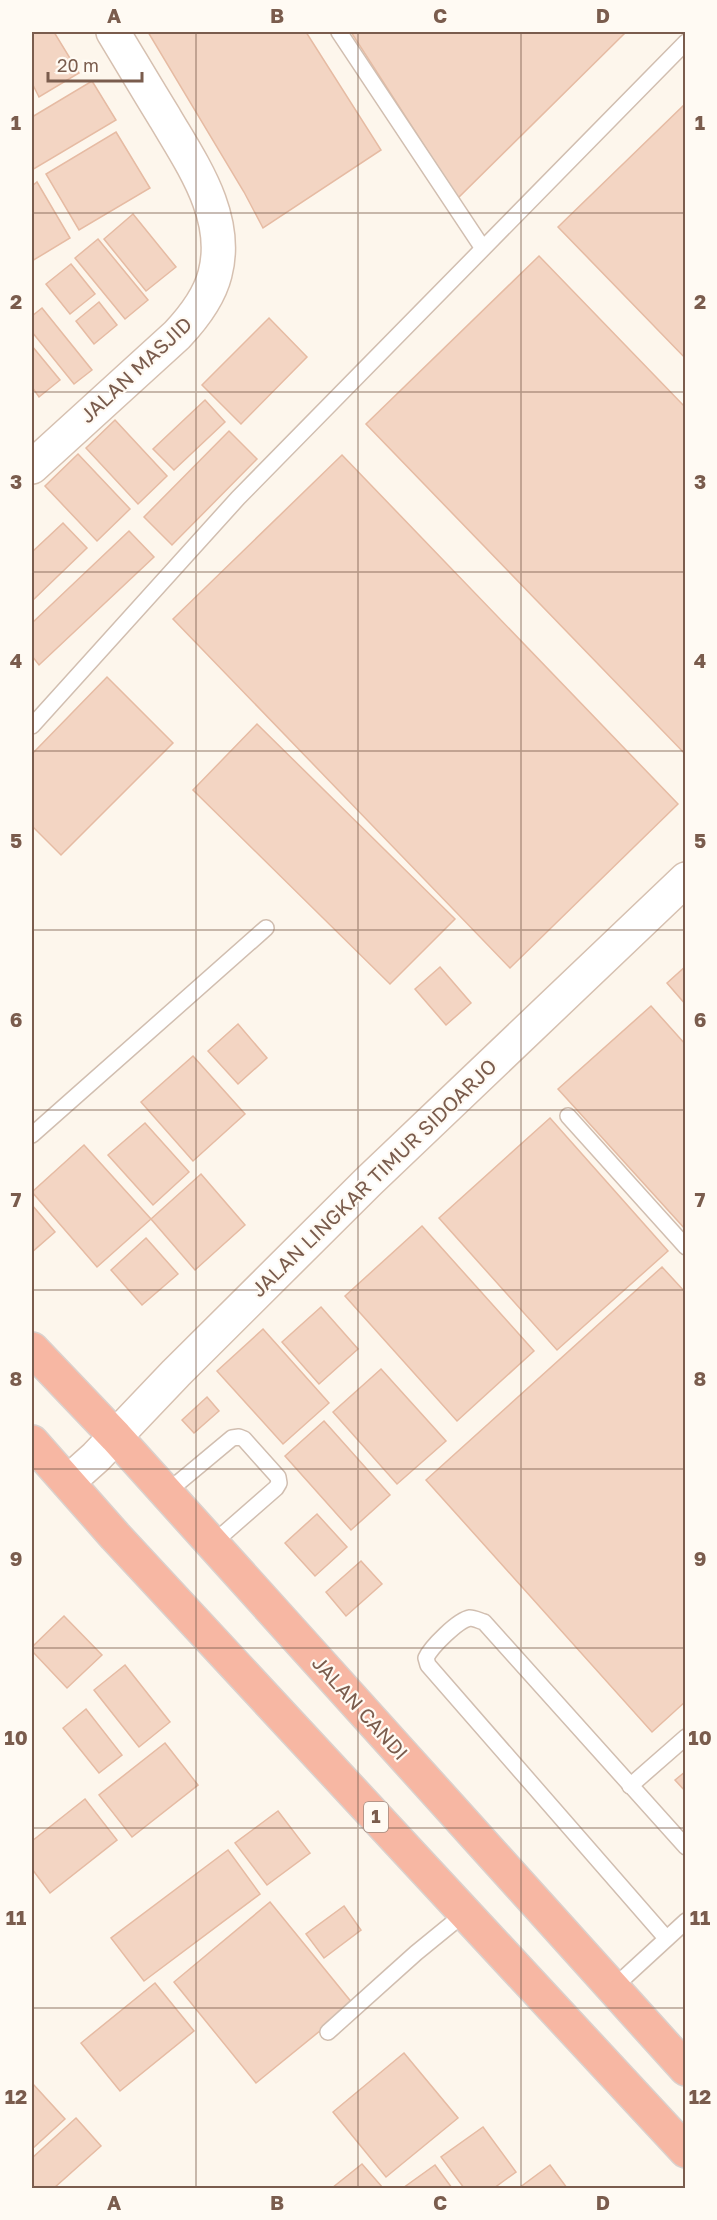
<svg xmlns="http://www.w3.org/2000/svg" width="717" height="2220" font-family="'Golos Text',sans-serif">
<rect width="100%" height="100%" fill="#fdf6ec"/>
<g fill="#f3d5c3" stroke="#e6bba3" stroke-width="1.5">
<polygon points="32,32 54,32 79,73 39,97 32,83"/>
<polygon points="148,32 306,32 381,150 263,228 244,192"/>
<polygon points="351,32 626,32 458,198"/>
<polygon points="92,81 116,120 32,170 32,117"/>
<polygon points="686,103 686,359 558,227"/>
<polygon points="116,132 150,188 79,230 46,174"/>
<polygon points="37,182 70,238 32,261 32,186"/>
<polygon points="133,214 176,267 146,291 104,239"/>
<polygon points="98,239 148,300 125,319 75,258"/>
<polygon points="539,256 686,408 686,755 366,424"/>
<polygon points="71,264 95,294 70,314 46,284"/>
<polygon points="99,302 117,325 94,344 76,321"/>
<polygon points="42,308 92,370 74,384 32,332 32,316"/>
<polygon points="269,318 307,357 241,424 202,385"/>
<polygon points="32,346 60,380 39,397 32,387"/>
<polygon points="205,400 225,422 174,470 153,449"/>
<polygon points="115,420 167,476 138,504 86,448"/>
<polygon points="229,431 257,459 172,545 144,517"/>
<polygon points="78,454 130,509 97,541 45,486"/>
<polygon points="342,455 678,804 510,968 173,619"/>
<polygon points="63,523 87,548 32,601 32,552"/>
<polygon points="129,531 154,557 39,665 32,656 32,623"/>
<polygon points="107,677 173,743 61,855 32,826 32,754"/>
<polygon points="257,724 455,919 390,984 193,790"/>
<polygon points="686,966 686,1005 667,983"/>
<polygon points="440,967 471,1003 446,1025 415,989"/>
<polygon points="651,1006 686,1045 686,1230 558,1089"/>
<polygon points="238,1024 267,1058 238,1084 208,1051"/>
<polygon points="193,1056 245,1114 193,1161 141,1102"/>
<polygon points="550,1118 668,1251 557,1350 439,1218"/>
<polygon points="145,1123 189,1172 153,1205 108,1155"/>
<polygon points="84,1145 151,1219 97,1267 32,1192"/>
<polygon points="201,1174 245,1225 195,1270 151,1219"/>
<polygon points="32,1205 55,1232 32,1252"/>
<polygon points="422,1226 534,1351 457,1421 345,1296"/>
<polygon points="146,1238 178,1274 142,1305 111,1270"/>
<polygon points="662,1267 686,1293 686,1701 652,1732 426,1480"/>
<polygon points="321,1307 358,1349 319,1384 282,1342"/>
<polygon points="263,1329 329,1403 283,1444 217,1371"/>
<polygon points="381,1369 446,1441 397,1484 333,1412"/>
<polygon points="207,1397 219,1411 194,1433 182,1420"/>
<polygon points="324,1421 390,1495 351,1530 285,1456"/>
<polygon points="317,1514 347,1547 315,1576 285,1543"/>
<polygon points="361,1561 382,1584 346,1616 326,1592"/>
<polygon points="64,1616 102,1655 67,1688 32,1651 32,1647"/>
<polygon points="125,1665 170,1722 139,1747 94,1690"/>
<polygon points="86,1709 122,1755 99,1773 63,1728"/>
<polygon points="165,1743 198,1785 132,1837 99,1795"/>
<polygon points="686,1771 686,1792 675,1780"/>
<polygon points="85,1799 117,1840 50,1893 32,1869 32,1841"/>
<polygon points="278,1811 310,1853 267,1885 235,1843"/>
<polygon points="228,1850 260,1894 144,1981 111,1938"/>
<polygon points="270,1902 353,2004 256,2083 174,1982"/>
<polygon points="344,1906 361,1930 324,1958 306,1934"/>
<polygon points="155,1983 194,2031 120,2091 81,2043"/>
<polygon points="404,2053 458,2118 386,2177 333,2112"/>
<polygon points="33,2084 65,2119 32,2149 32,2085"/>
<polygon points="76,2118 101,2146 54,2188 32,2188 32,2158"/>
<polygon points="483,2127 516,2172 494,2188 464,2188 441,2157"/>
<polygon points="362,2164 383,2188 332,2188"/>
<polygon points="435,2165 452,2188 403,2188"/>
<polygon points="550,2165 567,2188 519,2188"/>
</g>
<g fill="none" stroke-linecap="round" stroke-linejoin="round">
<g stroke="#d1beb0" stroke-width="18">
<g id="lane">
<polyline points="339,32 482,247"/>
<polyline points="32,726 238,498 686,42"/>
<polyline points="568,1116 686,1247"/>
<polyline points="32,1135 266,928"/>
<polyline points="166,1493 232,1438 239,1437 244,1439 278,1477 279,1483 276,1488 212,1544"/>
<polyline points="630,1786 686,1737"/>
<path d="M666,1938l-238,-273 -2,-7c5,-11 32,-38 44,-40 4,0 10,3 14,4l202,225"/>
<polyline points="613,1988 686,1921"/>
<polyline points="328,2032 416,1953 465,1913"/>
</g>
</g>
<g stroke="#d6c0b0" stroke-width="36">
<g id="secondary">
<path d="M32,467l145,-132c16,-17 32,-37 38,-61 15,-57 -23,-110 -50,-156 -18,-29 -35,-58 -52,-86"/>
<polyline points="68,1482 96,1457 176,1373 369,1181 686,879"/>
</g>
</g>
<g stroke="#dad1cd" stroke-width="36">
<g id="highway">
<polyline points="32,1349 116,1437 686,2069"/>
<polyline points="32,1442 115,1536 686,2151"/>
</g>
</g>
<use href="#lane" stroke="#fff" stroke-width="15"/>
<use href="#secondary" stroke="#fff" stroke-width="33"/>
<use href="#highway" stroke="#f7b7a3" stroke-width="33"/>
</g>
<path fill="none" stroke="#7a5c4d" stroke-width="1.5" stroke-opacity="0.55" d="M196,32v2156M358,32v2156M521,32v2156M32,213h654M32,392h654M32,572h654M32,751h654M32,930h654M32,1110h654M32,1290h654M32,1469h654M32,1648h654M32,1828h654M32,2008h654"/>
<g text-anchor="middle" stroke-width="4.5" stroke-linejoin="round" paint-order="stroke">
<rect fill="#fffaf3" stroke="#a28b7f" stroke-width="1.5" x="364" y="1802" width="24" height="30" rx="4.5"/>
<g font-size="18" font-weight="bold" fill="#7a5c4d">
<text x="376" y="1823">1</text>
</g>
<g font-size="20" fill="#7a5c4d" stroke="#fffaf3">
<text transform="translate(136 370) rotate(-43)" y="7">JALAN MASJID</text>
<text transform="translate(374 1178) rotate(-44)" y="7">JALAN LINGKAR TIMUR SIDOARJO</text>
<text transform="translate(360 1708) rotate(48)" y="7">JALAN CANDI</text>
</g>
</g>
<rect width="717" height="2220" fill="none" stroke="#fffaf3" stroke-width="66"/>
<path d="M48 72v9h94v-9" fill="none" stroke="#7a5c4d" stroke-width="3"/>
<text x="57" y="72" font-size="18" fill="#7a5c4d" stroke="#fffaf3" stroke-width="4.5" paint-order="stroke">20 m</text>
<rect x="33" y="33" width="651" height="2154" fill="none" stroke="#7a5c4d" stroke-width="2"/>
<g font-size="20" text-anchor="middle" font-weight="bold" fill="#7a5c4d">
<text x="114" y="23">A</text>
<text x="277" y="23">B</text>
<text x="440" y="23">C</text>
<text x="603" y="23">D</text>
<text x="16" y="130">1</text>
<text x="700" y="130">1</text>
<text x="16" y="309">2</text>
<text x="700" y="309">2</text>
<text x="16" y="489">3</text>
<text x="700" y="489">3</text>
<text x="16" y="668">4</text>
<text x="700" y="668">4</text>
<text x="16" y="848">5</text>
<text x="700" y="848">5</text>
<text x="16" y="1027">6</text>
<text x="700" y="1027">6</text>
<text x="16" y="1207">7</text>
<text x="700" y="1207">7</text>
<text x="16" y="1386">8</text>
<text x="700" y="1386">8</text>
<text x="16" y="1566">9</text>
<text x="700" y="1566">9</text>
<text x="16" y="1745">10</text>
<text x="700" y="1745">10</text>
<text x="16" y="1925">11</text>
<text x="700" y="1925">11</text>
<text x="16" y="2104">12</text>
<text x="700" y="2104">12</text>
<text x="114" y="2210">A</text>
<text x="277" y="2210">B</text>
<text x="440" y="2210">C</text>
<text x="603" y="2210">D</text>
</g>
</svg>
